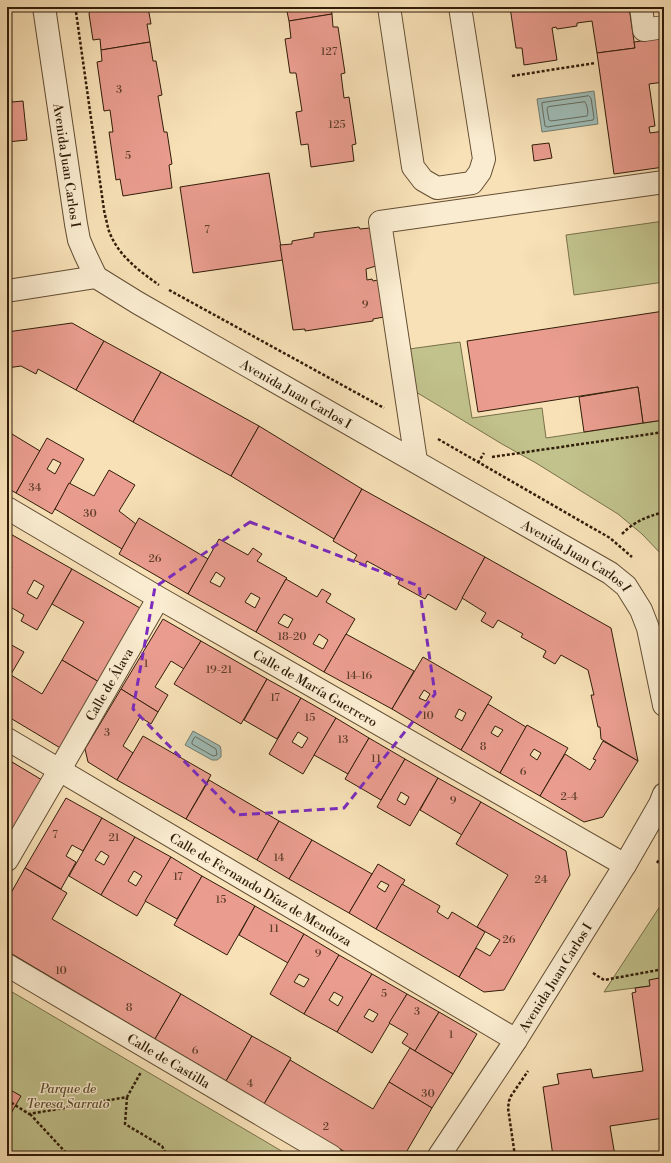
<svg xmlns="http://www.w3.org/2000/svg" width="671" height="1163" font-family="'Libre Bodoni',serif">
<rect width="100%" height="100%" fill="#f8e1b7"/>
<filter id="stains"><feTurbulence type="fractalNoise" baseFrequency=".005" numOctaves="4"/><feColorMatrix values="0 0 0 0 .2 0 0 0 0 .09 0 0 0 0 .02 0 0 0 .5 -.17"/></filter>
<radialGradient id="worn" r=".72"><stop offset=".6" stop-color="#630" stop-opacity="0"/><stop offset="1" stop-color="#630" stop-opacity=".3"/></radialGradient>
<g fill="#c1c28c" stroke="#79704a">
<polygon points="664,221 664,282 574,295 566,235"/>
<polygon points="460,342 472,418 542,408 546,438 664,420 664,557 642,534 618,514 536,463 502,444 416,392 409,349"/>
<polygon points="664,900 664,984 604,992"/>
<polygon points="7,989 290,1156 7,1156"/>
</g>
<g fill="#9fbcb6" stroke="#737c71">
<polygon points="594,91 598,124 542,132 537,99"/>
<polygon points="193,731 220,746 221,750 221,757 217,760 212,760 185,745"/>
</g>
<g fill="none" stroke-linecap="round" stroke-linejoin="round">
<g stroke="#686c60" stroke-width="1">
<polygon points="589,96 591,98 594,118 593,120 547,127 545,126 542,105 542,103"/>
<path d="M585,102c2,3 4,11 2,14l-36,5 -2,-1 -2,-11 1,-2z"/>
<polygon points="196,737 216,749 217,755 213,756 192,744 192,742 194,738"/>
</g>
</g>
<g fill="#ea9d8f" stroke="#311d09" fill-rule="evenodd">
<polygon points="91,7 148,7 151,24 147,24 150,42 101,50 100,39 93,40 89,14"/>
<polygon points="286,7 331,7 332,14 289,21"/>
<polygon points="510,7 629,7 635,48 597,53 592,21 577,23 577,26 557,29 556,27 552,28 557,60 524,65 522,48 516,48"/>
<polygon points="332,14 333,27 338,27 345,73 341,74 344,98 349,97 356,144 352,145 354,161 311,167 308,144 301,145 296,112 302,111 296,73 290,73 285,39 291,38 289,21"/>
<polygon points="664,38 664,82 649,84 655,126 649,127 650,133 664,131 664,167 614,174 597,53 635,48 634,42"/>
<polygon points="150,42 153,61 156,61 162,95 158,96 164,132 167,132 172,164 169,165 172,188 123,196 120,179 116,180 109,132 113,132 110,110 104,111 97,62 102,61 101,50"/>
<polygon points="7,70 8,70 12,102 23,101 27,140 7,142"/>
<polygon points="549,143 552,158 534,161 532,145"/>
<polygon points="269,173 283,260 193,273 180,187"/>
<polygon points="359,227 360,229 370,228 376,266 366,269 367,280 372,279 373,281 378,280 384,317 373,319 373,321 305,331 305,329 293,330 280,245 292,244 292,241 314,237 314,233"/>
<polygon points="664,311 664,420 643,423 638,387 478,412 467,341"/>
<polygon points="72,323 104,341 76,390 38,369 36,374 21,366 7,368 7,332"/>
<polygon points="104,341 161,372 133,422 76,390"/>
<polygon points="161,372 259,426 231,476 133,422"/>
<polygon points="638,387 643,423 584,432 579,397"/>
<polygon points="259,426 362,489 334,539 231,476"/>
<polygon points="7,431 40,451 16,493 7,488"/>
<path d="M47,438l37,21 -32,55 -36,-21zM53,459l8,4 -6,11 -8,-5z"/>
<polygon points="109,470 135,485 119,511 136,524 122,549 55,509 69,483 94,496"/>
<polygon points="362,489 485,557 456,610 428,594 425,599 398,584 400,579 367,561 365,565 354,560 357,555 333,541"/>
<polygon points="139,518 208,559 188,594 119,554"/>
<path d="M7,532l65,37 -35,61 -16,-9 3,-6 -17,-10v-30l5,-8 -5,-3zM34,580l10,6 -7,13 -10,-6z"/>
<path d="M219,539l29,16 5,-7 9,6 -5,7 30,17 -1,1 -30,53 -68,-38zM216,572l9,6 -5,9 -10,-5zM251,593l9,5 -5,10 -10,-6z"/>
<polygon points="485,557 611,628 638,761 601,739 600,727 598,727 591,695 594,695 588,670 561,655 555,664 543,657 546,651 521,637 523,634 498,620 493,628 481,621 486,613 462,598"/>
<polygon points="72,569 140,608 99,682 62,660 84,622 52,604"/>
<path d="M286,579l31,18 5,-8 9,5 -5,8 29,17 -31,53 -68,-40zM284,614l9,5 -5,9 -10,-5zM319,634l9,6 -5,9 -10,-5z"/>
<polygon points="163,619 201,641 184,669 171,661 155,687 168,695 158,712 121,689"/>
<polygon points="346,634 414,671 392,709 324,672"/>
<polygon points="201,641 267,679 241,724 174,684"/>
<polygon points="8,643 24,652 7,681 7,644"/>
<path d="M423,657l69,40 -31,53 -69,-41zM424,690l6,4 -4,7 -7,-3zM459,709l7,4 -4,8 -7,-4z"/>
<polygon points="62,660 99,682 62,749 7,716 7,681 11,675 42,694"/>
<polygon points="267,679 301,698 277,739 244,720"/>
<polygon points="121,689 158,712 151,724 140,717 123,746 133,753 117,780 88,762 85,749"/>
<path d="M301,698l35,20 -33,56 -34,-20zM298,732l10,6 -6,10 -10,-6z"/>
<path d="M488,704l38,23 -26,46 -39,-23zM495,726l8,4 -5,7 -7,-4z"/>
<polygon points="336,718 369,738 348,774 314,755"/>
<path d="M527,725l41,23 -28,48 -40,-23zM534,749l7,4 -4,7 -7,-5z"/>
<polygon points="143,736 211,775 186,819 117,780"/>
<polygon points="369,738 405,759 381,800 345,779"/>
<polygon points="603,741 638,761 603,817 584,822 540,796 565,754 590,770 596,760 593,759"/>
<polygon points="7,759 42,780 7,839"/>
<path d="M405,759l33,19 -28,48 -33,-19zM401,792l8,5 -4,8 -8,-5z"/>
<polygon points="438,778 481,802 462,835 420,810"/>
<polygon points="209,780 279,821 257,860 186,819"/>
<polygon points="66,798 102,818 83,851 72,845 66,856 76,862 61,889 25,868"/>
<polygon points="481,802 566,851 570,875 504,990 484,992 459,977 476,948 490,956 500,940 477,927 508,875 456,844"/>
<path d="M102,818l33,19 -34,58 -32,-19zM101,851l8,5 -5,9 -9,-5z"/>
<polygon points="279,821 312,840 289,879 257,860"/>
<path d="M135,837l36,20 -34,59 -36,-21zM134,871l8,5 -6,10 -8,-5z"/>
<polygon points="312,840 372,874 349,913 289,879"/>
<polygon points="171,857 202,876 177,919 145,901"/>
<path d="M378,864l27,16 -29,49 -27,-16zM381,881l8,4 -4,7 -8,-5z"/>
<polygon points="25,868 67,893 52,919 181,994 155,1039 7,951 7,900"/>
<polygon points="202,876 255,906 227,955 174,925"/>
<polygon points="402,884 440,906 437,912 448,919 452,912 485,932 459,977 376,929"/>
<polygon points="255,906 304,934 288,963 239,935"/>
<path d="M304,934l35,21 -35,59 -34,-20zM299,974l10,5 -5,8 -10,-5z"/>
<path d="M339,955l33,19 -35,58 -33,-18zM334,992l9,5 -5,9 -9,-6z"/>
<path d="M372,974l35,20 -35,59 -35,-21zM369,1009l9,5 -5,8 -9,-5z"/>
<polygon points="664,977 664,1118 610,1126 615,1156 553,1156 543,1087 559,1084 557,1074 591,1069 593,1078 643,1071 632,993 636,992 635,988 650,986 649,980"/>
<polygon points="181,994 252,1036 226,1081 155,1039"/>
<polygon points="407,994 439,1012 415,1051 402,1043 408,1034 389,1023"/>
<polygon points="439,1012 477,1034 453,1074 415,1051"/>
<polygon points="252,1036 291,1058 264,1104 226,1081"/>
<polygon points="410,1048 453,1074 432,1108 389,1082"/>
<polygon points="290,1060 373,1109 389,1082 432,1108 404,1156 352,1156 264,1104"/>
<polygon points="7,1088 21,1096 10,1115 7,1114"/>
</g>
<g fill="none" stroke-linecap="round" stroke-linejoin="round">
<g stroke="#634e34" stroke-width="24">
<g id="minor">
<path id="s1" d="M44,7l32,217 3,16 6,14 11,23 42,26 472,270 16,13 15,24 7,18 16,77"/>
<polyline points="389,7 413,167 423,180 437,188 472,183 480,172 484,159 460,7"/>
<polyline points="641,7 644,30 664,27"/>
<polyline points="7,291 96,277"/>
<polyline points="416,461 380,222 664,182"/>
<path id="s2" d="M7,508l152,90 466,267"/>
<path id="s3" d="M7,739l509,301"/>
<path id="s4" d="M63,764l92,-160"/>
<polyline points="7,860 57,774"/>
<path id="s5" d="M7,965l324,191"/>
<path id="s6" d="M439,1156l77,-116 109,-175 35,-61 4,-10"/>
</g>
</g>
<g stroke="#311d09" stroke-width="2.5" stroke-dasharray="3 2" stroke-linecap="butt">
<path d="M76,7v5l28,198c1,6 3,12 4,18 8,26 30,42 51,57"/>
<polyline points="512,76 595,63"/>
<polyline points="169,290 384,408"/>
<polyline points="438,439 610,538 632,557"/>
<polyline points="492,457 664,432"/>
<polyline points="478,463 484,453"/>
<path d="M622,534c13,-13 24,-17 42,-22"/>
<polyline points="657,863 664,852"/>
<polyline points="593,973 604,980 664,969"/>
<polyline points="127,1097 125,1124 162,1146 167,1156"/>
<polyline points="7,1100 29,1114 127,1097 141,1072"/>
<polyline points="30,1114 69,1156"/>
<polyline points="515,1156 508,1108 509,1101 511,1096 528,1071"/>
</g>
<use href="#minor" stroke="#faecd0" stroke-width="22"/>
</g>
<path fill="none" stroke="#7b2cbf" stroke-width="3" stroke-dasharray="8 5" stroke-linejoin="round" d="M250,522l169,64 16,108 -91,114 -107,7 -104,-106 22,-122z"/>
<g text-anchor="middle" stroke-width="3" stroke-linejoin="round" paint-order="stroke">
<g font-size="11" fill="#5f3d2a">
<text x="329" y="55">127</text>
<text x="119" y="93">3</text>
<text x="337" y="128">125</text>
<text x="128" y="159">5</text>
<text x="207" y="233">7</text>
<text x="365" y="308">9</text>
<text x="35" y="491">34</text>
<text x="90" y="517">30</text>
<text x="155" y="562">26</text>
<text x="292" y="640">18-20</text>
<text x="146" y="667">1</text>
<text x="219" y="673">19-21</text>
<text x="359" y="679">14-16</text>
<text x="275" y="701">17</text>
<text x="428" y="719">10</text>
<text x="310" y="721">15</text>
<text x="107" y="736">3</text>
<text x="343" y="743">13</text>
<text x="483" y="750">8</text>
<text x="376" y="762">11</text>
<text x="523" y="775">6</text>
<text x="569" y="800">2-4</text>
<text x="453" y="804">9</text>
<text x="55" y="838">7</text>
<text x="114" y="841">21</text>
<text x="279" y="861">14</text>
<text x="178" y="880">17</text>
<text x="541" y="883">24</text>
<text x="221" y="903">15</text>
<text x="274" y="932">11</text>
<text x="509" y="943">26</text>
<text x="318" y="957">9</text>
<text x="61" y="974">10</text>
<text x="384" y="997">5</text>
<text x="129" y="1011">8</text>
<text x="417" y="1015">3</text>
<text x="451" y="1038">1</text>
<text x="195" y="1054">6</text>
<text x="250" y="1087">4</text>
<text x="428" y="1097">30</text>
<text x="326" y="1130">2</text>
</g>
<g font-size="13" fill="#311d09" stroke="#faecd0">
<text dy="5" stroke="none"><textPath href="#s1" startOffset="160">Avenida Juan Carlos I</textPath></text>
<text dy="5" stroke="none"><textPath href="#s1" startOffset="508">Avenida Juan Carlos I</textPath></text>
<text dy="5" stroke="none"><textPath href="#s1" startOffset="832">Avenida Juan Carlos I</textPath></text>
<text dy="5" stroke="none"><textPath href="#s4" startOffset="92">Calle de Álava</textPath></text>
<text dy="5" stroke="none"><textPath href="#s2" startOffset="357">Calle de María Guerrero</textPath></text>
<text dy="5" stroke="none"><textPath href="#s3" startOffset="295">Calle de Fernando Díaz de Mendoza</textPath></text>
<text dy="5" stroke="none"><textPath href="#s6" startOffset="213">Avenida Juan Carlos I</textPath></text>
<text dy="5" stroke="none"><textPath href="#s5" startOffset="188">Calle de Castilla</textPath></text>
</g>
<g font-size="13" font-style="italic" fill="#5c4f30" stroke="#faecd0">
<text x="68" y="1093">Parque de<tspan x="68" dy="15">Teresa Sarrato</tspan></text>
</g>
</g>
<rect width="671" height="1163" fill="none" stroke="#f8e1b7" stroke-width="24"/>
<rect x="8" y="8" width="655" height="1147" fill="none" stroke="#311d09" stroke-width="2"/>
<rect x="12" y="12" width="647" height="1139" fill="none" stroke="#311d09"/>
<rect width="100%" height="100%" filter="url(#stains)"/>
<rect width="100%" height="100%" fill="url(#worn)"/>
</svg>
